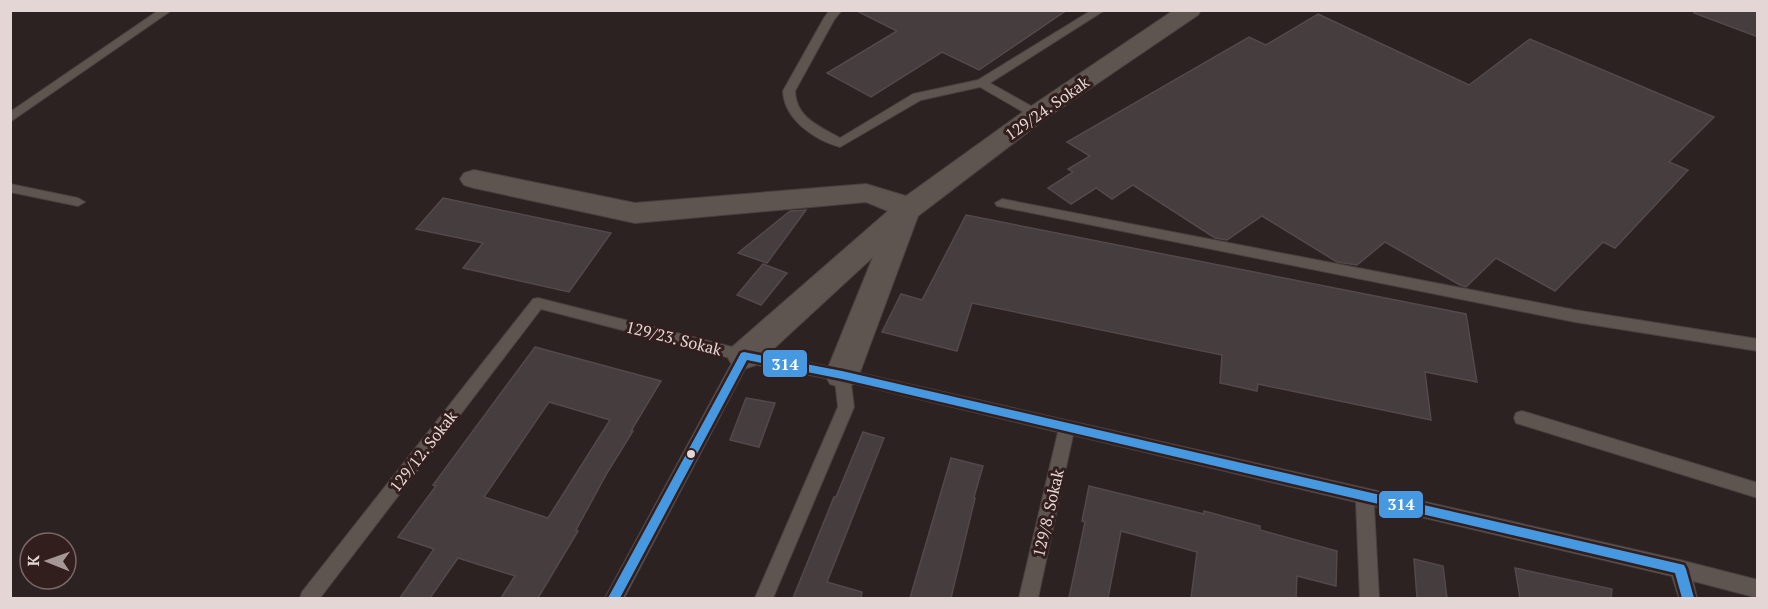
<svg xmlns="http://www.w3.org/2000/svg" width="1768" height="609" font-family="'PT Serif',serif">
<rect width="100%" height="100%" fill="#2d2222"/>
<g fill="#463d3f" stroke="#53494b" stroke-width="1.5" fill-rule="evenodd">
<polygon points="855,10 1067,10 979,70 942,52 871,97 827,73 897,31"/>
<polygon points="1694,10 1758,10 1758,37 1694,13"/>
<polygon points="1318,14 1469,85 1530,39 1714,117 1669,162 1688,170 1615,248 1603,242 1555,291 1496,258 1466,287 1460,285 1385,242 1357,265 1337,262 1262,216 1227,240 1215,238 1133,185 1112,199 1096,188 1071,204 1048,188 1073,172 1068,169 1090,156 1067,142 1249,37 1266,45"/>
<polygon points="443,198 611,233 569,292 463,268 483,243 416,229"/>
<polygon points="806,210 767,263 738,253 790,211"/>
<polygon points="966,215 1466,314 1477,382 1425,372 1431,420 1258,384 1257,391 1220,383 1222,355 972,303 957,351 882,332 901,294 922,300"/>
<polygon points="763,264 787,273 761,305 737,295"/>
<path d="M535,347l126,34 -30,50h2l-26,42 -31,57 2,1 -40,67h-37l14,-22 -57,-18 -28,40h-30l34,-49 -36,-12 38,-51 -3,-1zM549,402l61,18 -62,98 -64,-21z"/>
<polygon points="746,398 775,403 759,447 730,440"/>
<polygon points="863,432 884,438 827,582 862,592 861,598 793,598 834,497 836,497"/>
<polygon points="951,458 983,466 974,497 975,498 951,598 910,598"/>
<polygon points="1089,486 1204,514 1204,511 1260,526 1260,530 1337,551 1336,586 1297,576 1296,598 1191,598 1197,552 1121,531 1108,598 1069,598 1085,522 1082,521"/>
<polygon points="1414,559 1443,566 1447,598 1417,598"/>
<polygon points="1515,568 1612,589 1611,598 1520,598"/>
</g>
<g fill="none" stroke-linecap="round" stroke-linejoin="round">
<g stroke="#49403f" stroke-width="2">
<g id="service">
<polygon points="159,10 172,10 10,122 10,112"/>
<path d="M830,10h12l-8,10 -39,71c1,27 24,35 45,47l73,-44 65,-14 114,-70h13l-115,73 50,28 2,3 -2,3h-8l-52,-30 -59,13 -81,47c-26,-7 -56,-28 -57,-56l41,-73z"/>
<polygon points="10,184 78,198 85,202 78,206 10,192"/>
<polygon points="1002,199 1575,310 1758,339 1758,351 1575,322 997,206 995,203"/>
<polygon points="538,298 744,350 842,369 1680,560 1758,580 1758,598 1693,581 1697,598 1679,598 1672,576 1374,506 1379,598 1360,598 1356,502 1073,435 1038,598 1019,598 1058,432 851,383 854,407 773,598 755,598 838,407 835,380 748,363 624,598 605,598 734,359 541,309 320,598 300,598 302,592 533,299"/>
<polygon points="1522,411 1758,483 1758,498 1516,423 1514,418 1516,413"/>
</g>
</g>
<g stroke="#49403f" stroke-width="2">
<polygon id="minor" points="1174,10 1201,10 1198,15 1045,119 918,216 859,375 854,384 842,388 830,384 825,375 873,257 756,365 744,369 732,365 727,356 732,347 888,211 866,202 635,223 474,188 464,185 460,179 464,173 474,170 635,203 866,184 906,196 1027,109"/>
</g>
<use href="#service" fill="#5e5551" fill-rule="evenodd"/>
<use href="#minor" fill="#5e5551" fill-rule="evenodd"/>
<g stroke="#321e1d" stroke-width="5">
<polygon id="bus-1" points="744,352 842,371 1680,564 1684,565 1686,569 1694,598 1682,598 1675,573 842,379 747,360 620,598 608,598 741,353"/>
</g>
<use href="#bus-1" fill="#4699e1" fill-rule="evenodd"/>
</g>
<circle fill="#e4d6d5" stroke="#321e1d" stroke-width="2" cx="691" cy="454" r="5"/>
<g text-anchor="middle" stroke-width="6" stroke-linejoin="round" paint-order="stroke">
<g font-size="16" fill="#e4d6d5" stroke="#321e1d">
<text transform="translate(1047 108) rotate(-35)" y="6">129/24. Sokak</text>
<text transform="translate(674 338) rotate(14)" y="6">129/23. Sokak</text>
<text transform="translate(423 451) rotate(-52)" y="6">129/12. Sokak</text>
<text transform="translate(1048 513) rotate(-77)" y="6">129/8. Sokak</text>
</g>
</g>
<g stroke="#321e1d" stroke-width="2">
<rect x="762" y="349" width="46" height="29" rx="6" fill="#4699e1"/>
<rect x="1378" y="490" width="46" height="29" rx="6" fill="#4699e1"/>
</g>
<g font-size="16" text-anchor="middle" font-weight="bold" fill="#fff">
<text x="785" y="370">314</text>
<text x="1401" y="510">314</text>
</g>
<rect width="1768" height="609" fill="none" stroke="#e4d6d5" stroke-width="24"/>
<g transform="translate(48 561) rotate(271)"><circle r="28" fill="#321e1d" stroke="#796867" stroke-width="1.5"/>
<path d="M0-4.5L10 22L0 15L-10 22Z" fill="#a49796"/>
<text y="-9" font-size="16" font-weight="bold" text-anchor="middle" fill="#e4d6d5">K</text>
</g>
</svg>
